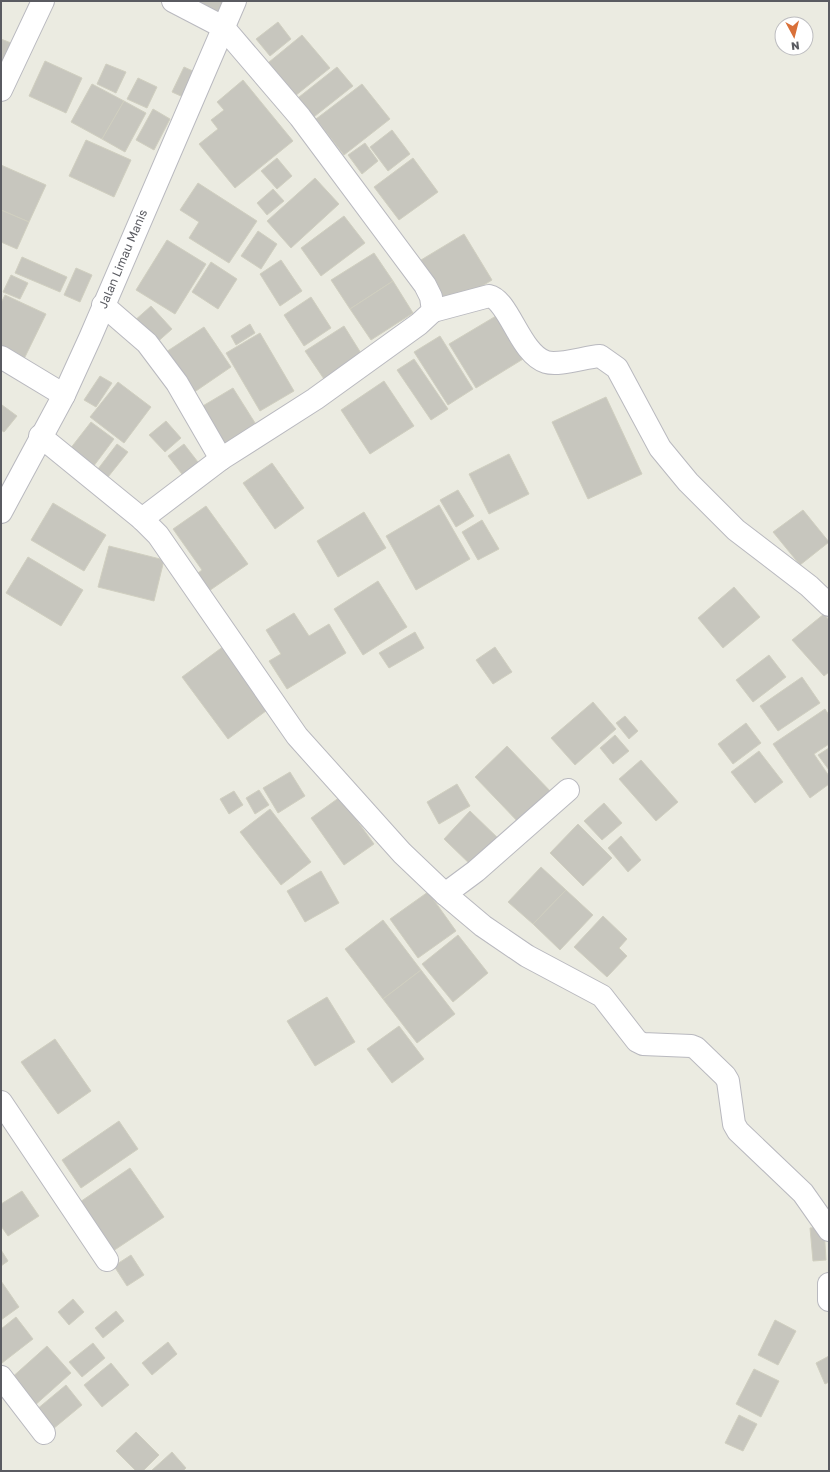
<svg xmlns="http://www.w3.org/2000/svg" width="830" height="1472" font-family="'Golos Text',sans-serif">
<rect width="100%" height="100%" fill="#ebebe1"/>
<g fill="#c7c6be" stroke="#d0cfc0">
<polygon points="194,1 224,1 217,14"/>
<polygon points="278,22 291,39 270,56 256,39"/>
<polygon points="302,35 330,68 290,100 263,67"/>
<polygon points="1,39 16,45 1,79"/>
<polygon points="45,61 82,78 66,113 29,96"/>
<polygon points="106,64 126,72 116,93 97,84"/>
<polygon points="184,67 195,72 183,97 172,92"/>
<polygon points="337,67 353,86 310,120 294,101"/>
<polygon points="138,78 157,87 147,108 127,99"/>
<polygon points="243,80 293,141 235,188 199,144 218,129 211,120 224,110 217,102"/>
<polygon points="92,84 124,101 102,139 71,122"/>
<polygon points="362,84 390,119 344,155 316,119"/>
<polygon points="124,101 146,113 125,152 102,139"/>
<polygon points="153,109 170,119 154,150 136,140"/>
<polygon points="392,130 410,154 388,171 370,147"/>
<polygon points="86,140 131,160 114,197 69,176"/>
<polygon points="365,143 378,161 362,174 348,155"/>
<polygon points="277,158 292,176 277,189 261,171"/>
<polygon points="413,158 438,192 399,220 374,187"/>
<polygon points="1,165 46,185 29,222 1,210"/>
<polygon points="315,178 339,204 291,248 267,221"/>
<polygon points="198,183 257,221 229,263 189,238 199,222 180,210"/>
<polygon points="273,189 284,201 267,215 257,203"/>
<polygon points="1,210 29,222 17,249 1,242"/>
<polygon points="344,216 365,243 321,276 301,248"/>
<polygon points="258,231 277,244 261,269 241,256"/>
<polygon points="464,234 492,280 449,306 421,260"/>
<polygon points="167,240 206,264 175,314 136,290"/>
<polygon points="374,253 393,281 350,309 331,280"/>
<polygon points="22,257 67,277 60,292 15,273"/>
<polygon points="281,260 302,291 280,306 260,274"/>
<polygon points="211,262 237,279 218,309 192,292"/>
<polygon points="76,268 92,275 80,302 64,295"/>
<polygon points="11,275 28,283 20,299 3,292"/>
<polygon points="393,281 413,313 371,340 350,309"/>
<polygon points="5,295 46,314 23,361 1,350 1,303"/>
<polygon points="311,297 331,328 304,346 284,315"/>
<polygon points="151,306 172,329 154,345 133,322"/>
<polygon points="501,313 528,356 476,388 449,344"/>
<polygon points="250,324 255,333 236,345 231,336"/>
<polygon points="344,326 364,358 326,382 305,351"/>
<polygon points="204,327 231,367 193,393 166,352"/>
<polygon points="260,333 294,391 260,411 226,353"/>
<polygon points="440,336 473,389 448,405 414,352"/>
<polygon points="414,359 448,409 431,420 397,370"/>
<polygon points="100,376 112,383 96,407 84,400"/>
<polygon points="384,381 414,426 370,454 341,410"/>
<polygon points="118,382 151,407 124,443 90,417"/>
<polygon points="233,388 257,426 221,449 196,410"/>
<polygon points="606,397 642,474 588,499 552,422"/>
<polygon points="2,405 17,416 4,432 1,430"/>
<polygon points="166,421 181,438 165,452 149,435"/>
<polygon points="91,422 114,439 93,467 70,449"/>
<polygon points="117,444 128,452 108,477 98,469"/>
<polygon points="184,444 201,466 185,478 168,456"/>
<polygon points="509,454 529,494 489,514 469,474"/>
<polygon points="272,463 304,508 275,529 243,483"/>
<polygon points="458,490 474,516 456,527 440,500"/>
<polygon points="53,503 106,535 84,571 31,540"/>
<polygon points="439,505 470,559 416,590 386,536"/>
<polygon points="206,506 248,564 206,593 194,576 202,570 173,529"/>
<polygon points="803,510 829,542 800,565 773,532"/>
<polygon points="364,512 386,548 338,577 317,541"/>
<polygon points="482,520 499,549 478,560 462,532"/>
<polygon points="109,546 164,560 154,601 98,587"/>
<polygon points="28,557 83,590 61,626 6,593"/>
<polygon points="378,581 407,627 363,655 334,609"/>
<polygon points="734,587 760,617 723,648 698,618"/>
<polygon points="294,613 309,636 329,624 346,653 287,689 269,661 281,654 266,630"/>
<polygon points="824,614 829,620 829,672 824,676 792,640"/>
<polygon points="415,632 424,648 389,668 379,653"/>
<polygon points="224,646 270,708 228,739 182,677"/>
<polygon points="495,647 512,672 493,684 476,660"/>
<polygon points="769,655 786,677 753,702 736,680"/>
<polygon points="802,677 820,703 778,731 760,706"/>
<polygon points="593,702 616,729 575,765 551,738"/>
<polygon points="825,709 829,715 829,744 814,754 829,776 829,784 810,798 773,744"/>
<polygon points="625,716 638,731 629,739 616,723"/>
<polygon points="746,723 761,743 733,764 718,744"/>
<polygon points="615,735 629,751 613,764 600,748"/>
<polygon points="507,746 553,794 521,825 475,777"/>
<polygon points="829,748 829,770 818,755"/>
<polygon points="759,751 783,782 755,803 731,772"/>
<polygon points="641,760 678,802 656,821 619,779"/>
<polygon points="290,772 305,796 278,813 263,788"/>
<polygon points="457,784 470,806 439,824 427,802"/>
<polygon points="259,790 269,805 255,814 246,798"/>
<polygon points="234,791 243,805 229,814 220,799"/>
<polygon points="340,797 374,844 344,865 311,818"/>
<polygon points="604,803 622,823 602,840 584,821"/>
<polygon points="270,809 311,862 281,885 240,832"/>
<polygon points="470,811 502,842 475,869 444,839"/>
<polygon points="578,824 612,858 583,886 550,853"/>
<polygon points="621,836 641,860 628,872 608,848"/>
<polygon points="541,867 566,890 533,924 508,902"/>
<polygon points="321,871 339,903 305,922 287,891"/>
<polygon points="566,890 593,915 560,950 533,924"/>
<polygon points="428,892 456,931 418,958 390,919"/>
<polygon points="603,916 627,939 619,948 627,956 607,977 574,947"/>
<polygon points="383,920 421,970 383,999 345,949"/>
<polygon points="458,935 488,973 453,1002 422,964"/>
<polygon points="421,970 455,1014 417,1043 383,999"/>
<polygon points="327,997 355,1042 315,1066 287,1021"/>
<polygon points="399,1026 424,1059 392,1083 367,1049"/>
<polygon points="55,1039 91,1091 58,1114 21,1062"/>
<polygon points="119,1121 138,1149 81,1188 62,1160"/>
<polygon points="130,1168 164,1217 110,1253 77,1204"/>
<polygon points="22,1191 39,1216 8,1236 1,1226 1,1204"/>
<polygon points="824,1227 826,1260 813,1261 810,1228"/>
<polygon points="1,1250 8,1261 1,1266"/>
<polygon points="131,1255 144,1275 127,1286 114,1266"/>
<polygon points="1,1281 19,1307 1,1320"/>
<polygon points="73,1299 84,1312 69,1325 58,1312"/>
<polygon points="116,1311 124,1321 103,1338 95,1328"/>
<polygon points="16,1317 33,1339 2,1363 1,1329"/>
<polygon points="775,1320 796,1331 778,1365 758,1355"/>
<polygon points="168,1342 177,1354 152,1375 142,1363"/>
<polygon points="93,1343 105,1358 82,1377 69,1362"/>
<polygon points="47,1346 71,1373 33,1407 9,1380"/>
<polygon points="829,1356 829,1382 825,1384 816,1363"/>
<polygon points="111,1363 129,1385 102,1407 84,1385"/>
<polygon points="754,1369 779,1381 761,1417 736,1404"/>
<polygon points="66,1385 82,1405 53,1429 36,1410"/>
<polygon points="739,1415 757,1424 743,1451 725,1443"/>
<polygon points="136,1432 159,1455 143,1471 136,1471 116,1451"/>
<polygon points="172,1452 186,1468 183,1471 151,1471"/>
</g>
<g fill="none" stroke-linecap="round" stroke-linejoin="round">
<g stroke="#b9b9bf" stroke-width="24">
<g id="minor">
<polyline points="1,90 43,1"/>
<polyline points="103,305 147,343 177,383 221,459"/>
<path d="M433,311l56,-15c20,4 31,58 57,66 13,4 39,-5 54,-6l17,12 43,80 28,34 48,48 73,56 20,19"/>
<polyline points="1,357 64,395"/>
<polyline points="40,436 142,519 158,535 297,736 402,853 445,894 483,926 527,956 602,996 637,1041 643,1044 691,1046 696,1048 725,1076 728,1081 734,1124 738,1131 803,1193 829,1230"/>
<polyline points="1,512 64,395 90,338 235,1"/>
<polyline points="142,519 221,459 315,399 419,324 433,311 431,297 425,285 300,117 223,27 173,1"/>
<polyline points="445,894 476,871 568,790"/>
<polyline points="1,1102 107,1260"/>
<polyline points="829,1284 829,1300"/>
<polyline points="1,1377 44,1433"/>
</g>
</g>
<use href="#minor" stroke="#fff" stroke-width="22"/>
</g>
<g text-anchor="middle" stroke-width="3" stroke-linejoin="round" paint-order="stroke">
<g font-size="12" fill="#5a5b61" stroke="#fff">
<text transform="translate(123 259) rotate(-67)" y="4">Jalan Limau Manis</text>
</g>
</g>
<rect width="830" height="1472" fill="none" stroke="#5a5b61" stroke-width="4"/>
<g transform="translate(794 36) rotate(173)"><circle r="19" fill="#ffffff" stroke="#bdbdc0"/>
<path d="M0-3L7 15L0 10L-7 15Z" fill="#d97039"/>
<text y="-6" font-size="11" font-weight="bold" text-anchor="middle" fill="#5a5b61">N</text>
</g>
</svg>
